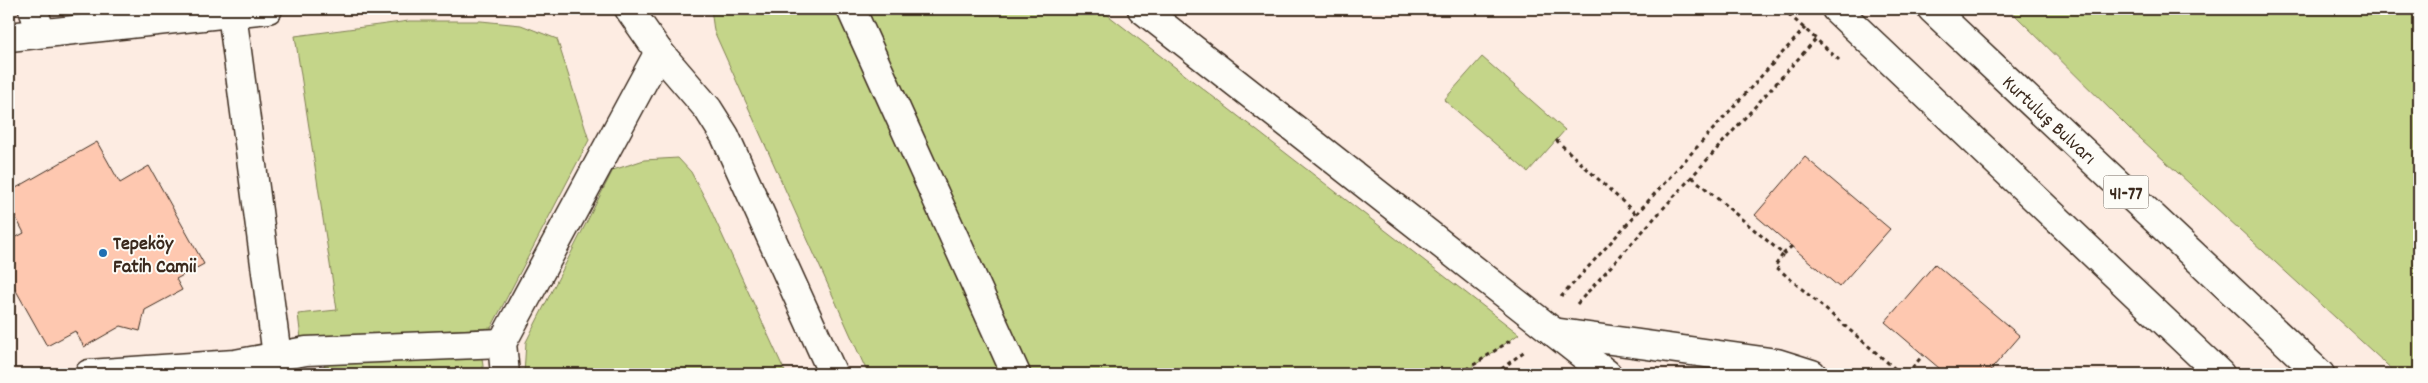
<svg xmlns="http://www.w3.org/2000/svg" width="2428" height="383" font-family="Dekko,sans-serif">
<rect width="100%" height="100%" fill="#fdece2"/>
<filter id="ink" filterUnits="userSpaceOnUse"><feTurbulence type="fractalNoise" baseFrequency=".02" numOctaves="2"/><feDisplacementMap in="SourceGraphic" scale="10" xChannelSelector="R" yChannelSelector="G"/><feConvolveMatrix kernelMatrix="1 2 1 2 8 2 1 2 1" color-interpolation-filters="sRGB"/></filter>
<g filter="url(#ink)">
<g fill="#c4d589" stroke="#808054">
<polygon points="711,9 838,9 1000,374 868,374 714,31"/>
<polygon points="867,9 1100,9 1519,334 1462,374 1030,374"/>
<polygon points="2009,9 2419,9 2419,374 2397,374 2129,128"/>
<polygon points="409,21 481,21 521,25 557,39 589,140 491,328 301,339 298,314 337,310 295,36"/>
<polygon points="1482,57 1565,130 1528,172 1444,100"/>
<polygon points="678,158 691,172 707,202 786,374 524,374 526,342 613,170 644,160"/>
<polygon points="482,358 484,374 325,374 324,364"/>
</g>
<g fill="#fec8b0" stroke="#3b2a1e">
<polygon points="97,142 120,183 149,166 204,264 176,279 182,290 145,310 140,331 121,326 84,347 75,331 47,346 9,278 9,241 24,233 9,204 9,192"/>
<polygon points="1805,157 1890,229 1839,287 1755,215"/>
<polygon points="1935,264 2020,336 1987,374 1946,374 1885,322"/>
</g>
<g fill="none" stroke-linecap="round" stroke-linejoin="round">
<g stroke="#3b2a1e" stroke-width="31">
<g id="minor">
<polyline points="33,9 41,33"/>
<polyline points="629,9 659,52 708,109 725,136 833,374"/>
<polyline points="851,9 1016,374"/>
<polyline points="1142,9 1607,374"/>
<polyline points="232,13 277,356"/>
<polyline points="9,37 268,9"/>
<polyline points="1553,332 1777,363 1812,374"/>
<polyline points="89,374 235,364 306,351 502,343"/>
<polyline points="505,374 502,343 659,52"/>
</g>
</g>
<g stroke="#3b2a1e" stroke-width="31">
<g id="highway">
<polyline points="1836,9 2220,374"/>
<polyline points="1932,9 2320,374"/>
</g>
</g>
<g stroke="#3b2a1e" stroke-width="3" stroke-dasharray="4 4" stroke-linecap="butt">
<polyline points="1783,9 1839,60"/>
<polyline points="1556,140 1636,214"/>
<polyline points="1692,177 1783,254 1775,266 1901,374"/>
<polyline points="1783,254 1792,246"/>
<polyline points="1561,297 1805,28"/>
<polyline points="1577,304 1816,39"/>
<polyline points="1460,374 1511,340"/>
<polyline points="1495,374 1526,350"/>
<polyline points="1907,374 1923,355"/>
</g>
<use href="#minor" stroke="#fdfcf7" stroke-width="28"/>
<use href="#highway" stroke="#fdfcf7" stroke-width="28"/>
</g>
</g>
<circle fill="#1f6fb2" stroke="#fdfcf7" stroke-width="2" cx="103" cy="253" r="5"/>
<g text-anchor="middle" stroke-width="4" stroke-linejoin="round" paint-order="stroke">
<rect fill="#fdfcf7" stroke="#75695f" stroke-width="1" x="2103.5" y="175.5" width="45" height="33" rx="4"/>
<g font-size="19" font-weight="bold" fill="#3b2a1e">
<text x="2126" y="199">41-77</text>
</g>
<g font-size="20" fill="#3b2a1e" stroke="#fdfcf7">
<text transform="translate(2050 119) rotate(43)" y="7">Kurtuluş Bulvarı</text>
</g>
<g font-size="20" font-weight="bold" fill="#3b2a1e" stroke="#fdfcf7" text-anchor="start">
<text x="113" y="249">Tepeköy<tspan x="113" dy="23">Fatih Camii</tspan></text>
</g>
</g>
<rect width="2428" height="383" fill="none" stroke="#fdfcf7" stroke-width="30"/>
<rect x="15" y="15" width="2398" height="353" fill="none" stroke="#3b2a1e" stroke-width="2" filter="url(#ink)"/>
</svg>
